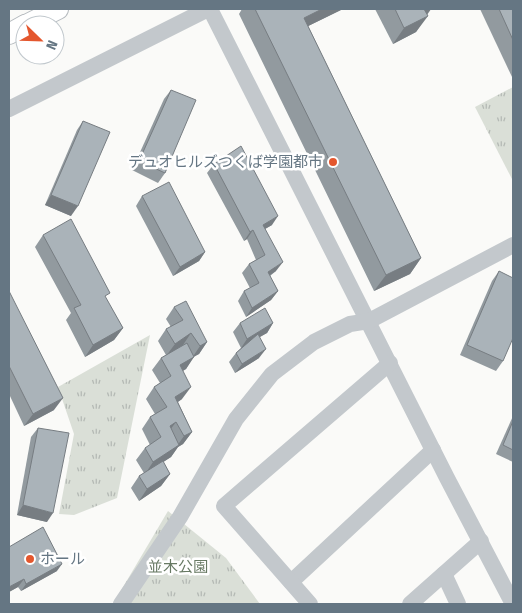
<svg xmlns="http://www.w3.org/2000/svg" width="522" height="613" font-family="'Fira Sans Condensed','Noto Sans JP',sans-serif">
<defs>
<pattern id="park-tufts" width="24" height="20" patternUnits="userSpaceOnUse" patternTransform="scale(1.25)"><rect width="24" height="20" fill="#dadfd7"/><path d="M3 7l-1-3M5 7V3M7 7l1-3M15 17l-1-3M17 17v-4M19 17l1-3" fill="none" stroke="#b4b9b4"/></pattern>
</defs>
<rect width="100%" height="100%" fill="#fafaf8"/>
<g fill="url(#park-tufts)">
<polygon points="513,87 513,181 475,107"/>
<polygon points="150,335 117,498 74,515 59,514 74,434 58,387"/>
<polygon points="168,511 226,558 260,604 113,604"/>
</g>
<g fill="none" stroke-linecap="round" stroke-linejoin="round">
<g stroke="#b5babe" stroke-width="22">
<g id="major">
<polyline points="26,25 58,9"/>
<polyline points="9,34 25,25"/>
</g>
</g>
<g stroke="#c3c8cc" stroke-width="16">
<polyline points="210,9 447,478 513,604"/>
<polyline points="9,109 208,9"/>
<polyline points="444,574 458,604"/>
<polyline points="291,582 433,450"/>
<polyline points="121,604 180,517 236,419 272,374 314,342 350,324 369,321 513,245"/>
<polyline points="310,604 224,506 390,363"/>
<polyline points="410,604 481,541"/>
</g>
<use href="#major" stroke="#fff" stroke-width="20"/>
</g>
<g fill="#929a9f">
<polygon points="242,9 343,9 308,26 421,258 410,274 374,291 239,14"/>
<polygon points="375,9 431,9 416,32 393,44"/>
<polygon points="480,9 513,9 513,79"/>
<polygon points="171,90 165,173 158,183 132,170 164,99"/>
<polygon points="83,121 71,216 45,205 77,130"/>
<polygon points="214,164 272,225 265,229 276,271 270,276 278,291 271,300 246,317 238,301 244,291 250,288 242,273 249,264 256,260 247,239 244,241 207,173"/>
<polygon points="142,196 205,252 199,261 173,276 136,206"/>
<polygon points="43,235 106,299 123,328 114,340 85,357 66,320 71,313 35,247"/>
<polygon points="499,271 503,361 496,371 460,355 492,281"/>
<polygon points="9,291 54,410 24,426 9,394"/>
<polygon points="174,307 207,342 199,354 194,356 186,369 183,371 182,399 178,402 192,432 183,444 178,447 171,457 163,462 170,474 161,486 139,501 131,488 139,476 144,473 136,460 145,448 150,445 142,429 150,417 155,414 146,399 154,387 160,383 152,370 161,358 166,355 158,341 166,329 171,327 166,319"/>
<polygon points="240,323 273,323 267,333 259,337 259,358 235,373 229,362 236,353 241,348 233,332"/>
<polygon points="513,416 513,462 496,454"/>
<polygon points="38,428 47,522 17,515 31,437"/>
<polygon points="9,547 57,571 21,591 18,587 9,592"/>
</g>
<g fill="#777d82">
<polygon points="322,9 343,9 292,34 304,18"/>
<polygon points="423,9 431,9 424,18 428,16 416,32 393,44 404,28"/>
<polygon points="51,195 78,206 71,216 45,205"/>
<polygon points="278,216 272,225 256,234 263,225"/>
<polygon points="253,230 247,239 244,241 250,232"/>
<polygon points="205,252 199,261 173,276 180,267"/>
<polygon points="421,258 410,274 374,291 386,275"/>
<polygon points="283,262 276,271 261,281 268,272"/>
<polygon points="278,291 271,300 246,317 252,308"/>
<polygon points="273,323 267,333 241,348 247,339"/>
<polygon points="123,328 114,340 85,357 93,345"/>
<polygon points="191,333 183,345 166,356 175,344"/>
<polygon points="207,342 199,354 192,358 200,346"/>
<polygon points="266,349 259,358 235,373 242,364"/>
<polygon points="194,357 186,369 171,377 180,365"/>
<polygon points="191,387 182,399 167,409 175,397"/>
<polygon points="63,398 54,410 24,426 33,414"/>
<polygon points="176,422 167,434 170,426"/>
<polygon points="192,432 183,444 178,447 171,457 145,474 153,462 177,446 184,436"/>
<polygon points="170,474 161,486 139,501 147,489"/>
<polygon points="23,505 53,513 47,522 17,515"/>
<polygon points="62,564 57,571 21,591 26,584"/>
<polygon points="24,579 18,587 9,592 9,587"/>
</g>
<g fill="#aab3b9" stroke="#777d82">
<polygon points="255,9 322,9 304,18 421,258 386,275"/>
<polygon points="395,9 424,9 428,16 404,28"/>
<polygon points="499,9 513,9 513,40"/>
<polygon points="171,90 196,100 165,173 139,161"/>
<polygon points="83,121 110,132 78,206 51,195"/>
<polygon points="241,146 278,216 263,225 283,262 268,272 278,291 252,308 244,291 259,283 249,264 265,255 253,230 250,232 214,164"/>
<polygon points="169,182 205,252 180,267 142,196"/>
<polygon points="71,219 110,293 105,296 123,328 93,345 74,308 81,305 43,235"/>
<polygon points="499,271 513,278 513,338 503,361 467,345"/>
<polygon points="9,291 63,398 33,414 9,366"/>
<polygon points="186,301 207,342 200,346 191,333 175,344 166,329 183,320 174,307"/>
<polygon points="265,308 273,323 247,339 240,323"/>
<polygon points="258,334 266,349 242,364 236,353"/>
<polygon points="187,343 194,357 180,365 191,387 175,397 192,432 184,436 176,422 170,426 179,445 153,462 145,448 161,437 150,417 167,407 154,387 171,376 161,358"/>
<polygon points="513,421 513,450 503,445"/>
<polygon points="38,428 69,433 53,513 23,505"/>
<polygon points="163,461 170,474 147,489 139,476"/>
<polygon points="43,527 62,564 26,584 24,579 9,587 9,547"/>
</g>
<g fill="#e4572e" stroke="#fff" stroke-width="2">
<circle cx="333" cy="162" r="5"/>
<circle cx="30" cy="559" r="5"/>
</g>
<g text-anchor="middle" stroke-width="5" stroke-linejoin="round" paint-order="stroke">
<g font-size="15" fill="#657683" stroke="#fff" text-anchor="end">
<text x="323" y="167">デュオヒルズつくば学園都市</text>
<text x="40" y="564" text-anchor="start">ホール</text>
</g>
<g font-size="15" fill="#687a64" stroke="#fff">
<text x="178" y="572">並木公園</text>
</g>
</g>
<rect width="522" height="613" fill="none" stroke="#657683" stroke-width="20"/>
<g transform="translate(40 40) rotate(113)"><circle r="24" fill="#ffffff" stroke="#c1c8cd"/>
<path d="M0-4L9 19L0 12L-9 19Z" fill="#e4572e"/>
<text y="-8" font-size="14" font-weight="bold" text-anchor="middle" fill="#657683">N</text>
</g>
</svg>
